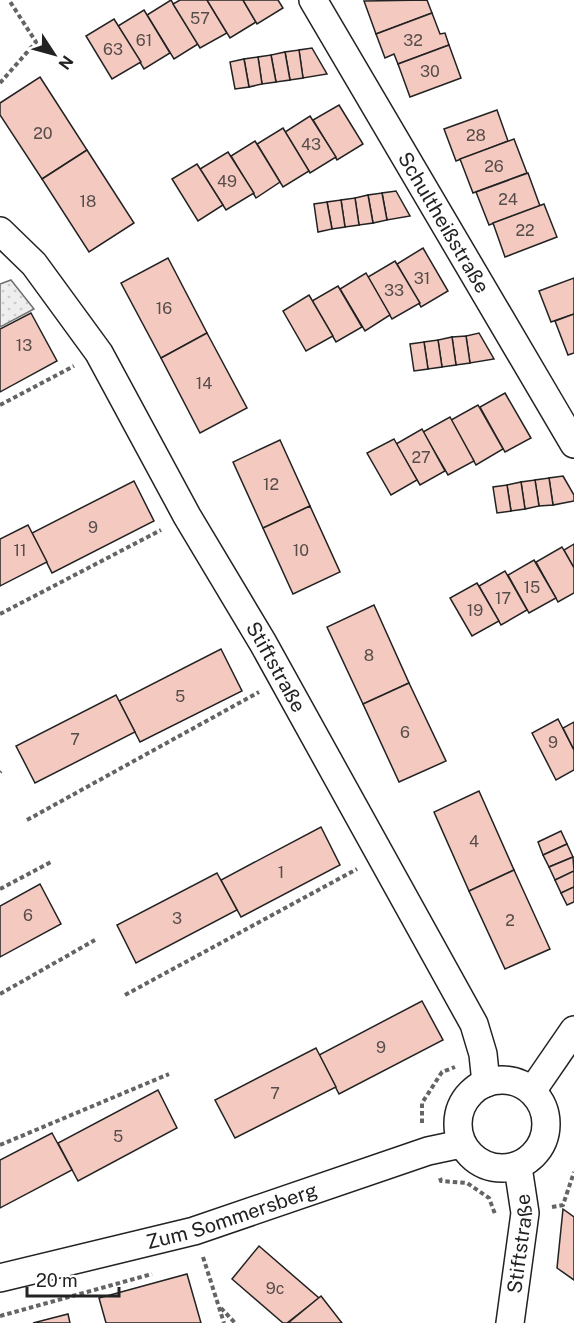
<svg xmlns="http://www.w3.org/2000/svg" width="574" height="1323" font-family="'Public Sans',sans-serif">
<defs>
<pattern id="park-dots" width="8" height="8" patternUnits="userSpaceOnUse" patternTransform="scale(1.5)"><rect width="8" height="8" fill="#eee"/><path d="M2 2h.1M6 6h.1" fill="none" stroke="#ccc" stroke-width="1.8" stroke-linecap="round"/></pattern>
</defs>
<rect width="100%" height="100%" fill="#fff"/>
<polygon fill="url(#park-dots)" stroke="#6f6f6f" stroke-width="1.5" points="11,280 34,309 0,327 0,284"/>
<g fill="#f3c9c0" stroke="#222" stroke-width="1.5">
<polygon points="171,0 198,44 174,59 147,15"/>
<polygon points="180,0 207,0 227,33 200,48 173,4"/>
<polygon points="207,0 243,0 256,22 230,38"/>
<polygon points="243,0 278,0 283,8 257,24"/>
<polygon points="427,0 432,13 376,34 364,1"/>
<polygon points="144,10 170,53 144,69 118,26"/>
<polygon points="432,13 440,34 445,33 449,45 398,64 394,54 385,58 376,34"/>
<polygon points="114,19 141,62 112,79 86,36"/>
<polygon points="449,45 461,78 410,97 398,64"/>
<polygon points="312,48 327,74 303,78 299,50"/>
<polygon points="299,50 303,78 290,80 285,52"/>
<polygon points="285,52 290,80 276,82 271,55"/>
<polygon points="271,55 276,82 262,84 258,57"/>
<polygon points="258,57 262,84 249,87 244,59"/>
<polygon points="244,59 249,87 235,89 230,62"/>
<polygon points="40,77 87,150 42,179 0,115 0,103"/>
<polygon points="339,105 363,144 337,160 313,120"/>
<polygon points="497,110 508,141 456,161 444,129"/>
<polygon points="310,116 336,157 310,173 285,132"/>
<polygon points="283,128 309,171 283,187 257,144"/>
<polygon points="514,139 527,173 473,193 460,159"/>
<polygon points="255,141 280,182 256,198 231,156"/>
<polygon points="87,150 134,223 89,252 42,179"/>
<polygon points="228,152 254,193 226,210 200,169"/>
<polygon points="197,164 223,205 198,221 172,179"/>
<polygon points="528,173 540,206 489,225 476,192"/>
<polygon points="396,191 410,216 387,220 382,193"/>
<polygon points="382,193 387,220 373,223 368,195"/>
<polygon points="368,195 373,223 359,225 355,198"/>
<polygon points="355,198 359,225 345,227 341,200"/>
<polygon points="341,200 345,227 332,229 327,202"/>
<polygon points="327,202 332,229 318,232 314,204"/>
<polygon points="544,204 557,237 505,257 493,223"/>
<polygon points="423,248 448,291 421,307 397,264"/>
<polygon points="168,258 207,333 161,358 121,283"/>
<polygon points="395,261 420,303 392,319 368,277"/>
<polygon points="366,273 390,315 365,331 340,289"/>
<polygon points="574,278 574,314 551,322 539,291"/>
<polygon points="338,286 362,327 336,342 312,301"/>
<polygon points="309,295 333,336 306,351 283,311"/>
<polygon points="31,313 57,361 0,392 0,329"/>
<polygon points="574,314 574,353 568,355 555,321"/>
<polygon points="207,333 247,408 200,433 161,358"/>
<polygon points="479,333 494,359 470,363 466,336"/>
<polygon points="466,336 470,363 456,365 452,337"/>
<polygon points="452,337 456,365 442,367 438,340"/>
<polygon points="438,340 442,367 428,369 424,342"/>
<polygon points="424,342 428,369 414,371 410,344"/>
<polygon points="505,393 531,438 505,452 480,407"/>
<polygon points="478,405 503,449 476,465 451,420"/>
<polygon points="450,417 474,461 448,475 423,432"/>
<polygon points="422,429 445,471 420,485 396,444"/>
<polygon points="394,439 417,480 391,495 367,453"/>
<polygon points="280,440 310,506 263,528 233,462"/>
<polygon points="563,476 574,495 574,501 553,505 549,478"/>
<polygon points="549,478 553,505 539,506 535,480"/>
<polygon points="535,480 539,506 525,509 521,482"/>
<polygon points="134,481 154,521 52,573 32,533"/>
<polygon points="521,482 525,509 511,511 507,485"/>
<polygon points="507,485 511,511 497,513 493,487"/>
<polygon points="310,506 340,572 293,594 263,528"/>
<polygon points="28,525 47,562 0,586 0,539"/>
<polygon points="574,544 574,568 564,550"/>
<polygon points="562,547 574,568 574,593 558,602 536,562"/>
<polygon points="534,560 556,598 529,613 508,575"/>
<polygon points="505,571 527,610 501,625 479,586"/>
<polygon points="477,583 499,621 472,636 450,598"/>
<polygon points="374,605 409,683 363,704 327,627"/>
<polygon points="221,649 242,691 140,742 119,701"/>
<polygon points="409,683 446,761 399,782 363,704"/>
<polygon points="116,695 135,732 35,783 16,746"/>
<polygon points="558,719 574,750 574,770 556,780 532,733"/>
<polygon points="574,722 574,750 563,728"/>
<polygon points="479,791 514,870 469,891 434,812"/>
<polygon points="321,827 340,865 241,917 221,880"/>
<polygon points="561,831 567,844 543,855 538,842"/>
<polygon points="567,844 573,857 549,867 543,855"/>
<polygon points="573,857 574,871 555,880 549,867"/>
<polygon points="514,870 550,949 505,969 469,891"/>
<polygon points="574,871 574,887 561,893 555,880"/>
<polygon points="217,873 237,910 136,963 117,925"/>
<polygon points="40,884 61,924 0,957 0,906"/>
<polygon points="574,887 574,902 567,905 561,893"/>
<polygon points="422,1001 443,1040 339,1094 319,1055"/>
<polygon points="316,1048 336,1087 235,1138 215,1100"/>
<polygon points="158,1090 177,1128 78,1181 58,1143"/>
<polygon points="52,1133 72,1170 0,1208 0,1160"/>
<polygon points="563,1209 574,1217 574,1280 557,1268"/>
<polygon points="259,1246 319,1298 287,1323 283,1323 232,1279"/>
<polygon points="187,1274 201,1323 106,1323 99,1298"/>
<polygon points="321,1296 342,1323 288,1323"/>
<polygon points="68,1314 70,1323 33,1323"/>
</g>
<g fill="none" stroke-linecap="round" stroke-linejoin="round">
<g stroke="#222" stroke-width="30">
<g id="minor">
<path id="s1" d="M313,0l261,444"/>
<path id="s2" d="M0,231l34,33 65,89 88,163 76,127 211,381 9,30 3,29"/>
<circle cx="502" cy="1124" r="44"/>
<polyline points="532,1091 574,1030"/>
<path id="s3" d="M0,1278l194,-47 234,-80 33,-7"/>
<path id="s4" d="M510,1323l15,-110 -7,-46"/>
</g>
</g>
<g stroke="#646464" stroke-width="4" stroke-dasharray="4.5 3" stroke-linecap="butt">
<polyline points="0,83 36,42 9,0"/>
<polyline points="0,405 74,366"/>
<polyline points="0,614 161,530"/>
<polyline points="0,772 1,771"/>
<polyline points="27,820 259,692"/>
<polyline points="0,889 51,862"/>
<polyline points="0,994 95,940"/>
<polyline points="125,995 357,869"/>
<polyline points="422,1123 422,1103 442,1072 455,1067"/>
<polyline points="0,1145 169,1074"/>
<polyline points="440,1178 441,1181 467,1183 489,1198 495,1214"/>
<polyline points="552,1207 563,1205 574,1172"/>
<polyline points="203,1257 224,1323"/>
<polyline points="221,1308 235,1323"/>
<polyline points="0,1316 152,1274"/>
</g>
<use href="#minor" stroke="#fff" stroke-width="27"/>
</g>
<g text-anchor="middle" stroke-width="4.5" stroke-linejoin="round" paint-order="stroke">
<g font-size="16" fill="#564c4a">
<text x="200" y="24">57</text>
<text x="144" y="46">61</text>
<text x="413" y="46">32</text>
<text x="113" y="55">63</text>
<text x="430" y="77">30</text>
<text x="43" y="139">20</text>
<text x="476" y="141">28</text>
<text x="311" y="150">43</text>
<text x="494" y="172">26</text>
<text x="227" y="187">49</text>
<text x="508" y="205">24</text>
<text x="88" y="207">18</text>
<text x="525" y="236">22</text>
<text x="422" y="284">31</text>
<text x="394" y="296">33</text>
<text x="164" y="314">16</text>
<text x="24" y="351">13</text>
<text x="204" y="389">14</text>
<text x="421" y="463">27</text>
<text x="271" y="490">12</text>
<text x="93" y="533">9</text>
<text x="20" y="556">11</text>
<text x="301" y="556">10</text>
<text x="532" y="593">15</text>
<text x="503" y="604">17</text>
<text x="475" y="616">19</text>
<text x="369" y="661">8</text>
<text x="180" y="702">5</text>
<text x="405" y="738">6</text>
<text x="75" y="745">7</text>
<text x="553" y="748">9</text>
<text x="474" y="847">4</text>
<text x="281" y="878">1</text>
<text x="28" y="921">6</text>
<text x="177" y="924">3</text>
<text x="510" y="926">2</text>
<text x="381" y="1053">9</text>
<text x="275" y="1099">7</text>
<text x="118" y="1142">5</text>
<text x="275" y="1294">9c</text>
</g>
<g font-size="20" fill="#222" stroke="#fff">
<text dy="7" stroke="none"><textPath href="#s1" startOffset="258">Schultheißstraße</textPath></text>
<text dy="7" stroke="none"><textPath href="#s2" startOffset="518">Stiftstraße</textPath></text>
<text dy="7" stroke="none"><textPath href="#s3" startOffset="240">Zum Sommersberg</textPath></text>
<text dy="7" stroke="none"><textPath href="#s4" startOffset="80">Stiftstraße</textPath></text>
</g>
</g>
<g transform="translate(54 54) rotate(126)" stroke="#ffffff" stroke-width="4.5" paint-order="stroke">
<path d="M0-4.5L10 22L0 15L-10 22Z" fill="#222222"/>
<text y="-9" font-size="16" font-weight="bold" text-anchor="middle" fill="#222222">N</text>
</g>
<path d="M27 1287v9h92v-9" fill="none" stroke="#222222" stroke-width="3"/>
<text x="36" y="1287" font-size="18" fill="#222222" stroke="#ffffff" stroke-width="4.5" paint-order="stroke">20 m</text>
</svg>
